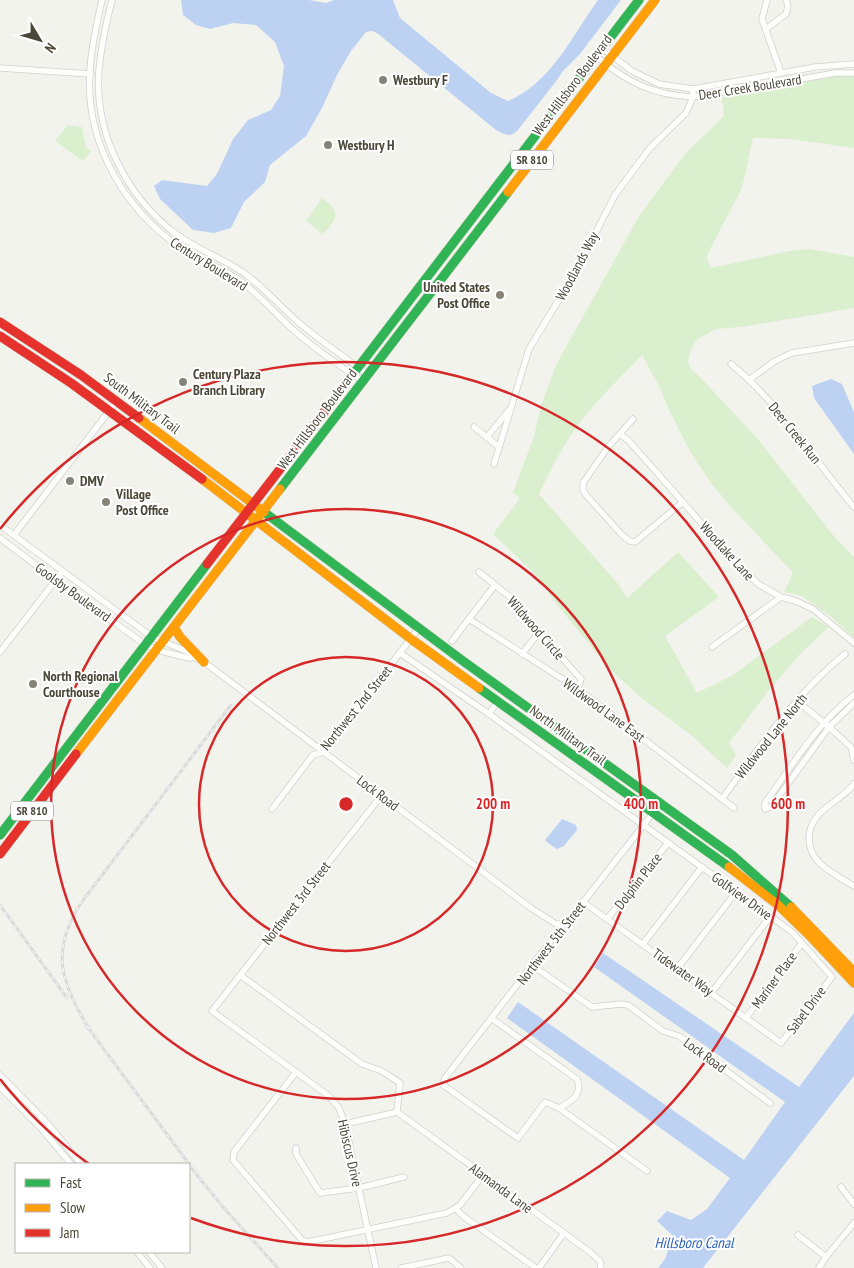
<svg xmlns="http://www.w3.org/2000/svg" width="854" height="1268" font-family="'PT Sans Narrow',sans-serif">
<rect width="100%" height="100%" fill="#f3f3ee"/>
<g fill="#daefcd">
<path d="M838,76h16v72l-64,-9 -37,-1 -11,50 -33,63 -2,8 4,9 78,-17 21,-2 44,8v51l-113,19 -25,2 -20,11 -6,12 -2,9 2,7 10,9 57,61 76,97 21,22v81l-24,-22 -28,-20 -18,-4 9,-19 -61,-65 -21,-25 -19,-28 -23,-45 -9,-22 -18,-33c-17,18 -35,35 -51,54 -22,25 -38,55 -52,85l79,90 9,14 51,-46 41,45 -54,39 32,57 36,-18 79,-58 17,10 -31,29 -32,38 -37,49 7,12 -9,13 -36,-33 -52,-39 -29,-27 -52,-63 -21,-30 -44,-42 27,-36 -7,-5 21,-57 8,-33 14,-38 83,-149 46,-62 39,-38 -2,-19z"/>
<polygon points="68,125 82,127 86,147 91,151 83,161 55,141"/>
<path d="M322,198c19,15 17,18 1,36l-17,-13z"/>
</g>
<g fill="#bdd2f2">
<path d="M181,0h128l17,3 8,-3h59l7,18 91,75 17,8c43,-18 64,-65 90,-101h23l-41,54 -18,18 -5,8 -39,50c-7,8 -13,5 -22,0l-119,-97 -5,-2 -6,1 -15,19 -14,24 -15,33 -16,28 -36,29 -5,17 -21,20 -13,26 -17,5 -21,-3 -33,-31 -6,-13 8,-6 45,6 10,-12 16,-35 15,-19 23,-10 9,-14 4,-30 -9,-24 -19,-17 -23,-2 -23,6 -14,-4 -13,-10z"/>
<polygon points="831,379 842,384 854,412 854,454 814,398 812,386"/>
<polygon points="562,819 576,825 577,830 564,846 557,849 548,843 545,840"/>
<polygon points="603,953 799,1087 854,1013 854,1076 703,1268 658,1268 665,1259 673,1236 657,1221 667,1211 691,1220 707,1209 730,1178 507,1018 518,1002 744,1160 785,1102 594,967"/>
</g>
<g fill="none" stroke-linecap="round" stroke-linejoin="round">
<g stroke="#d1d1cb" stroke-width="7">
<g id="street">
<path d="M102,0c-5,23 -11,47 -12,71 -5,66 29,130 81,170 22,17 50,25 72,42 17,13 31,29 47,44 22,20 48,38 73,54"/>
<path d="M112,0c-6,23 -11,46 -13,70 -5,64 28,127 77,164 23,17 50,25 72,42 18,14 33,31 50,46 22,19 47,35 70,53"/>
<polyline points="767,0 762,19 781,73"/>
<polyline points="766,29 786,14 788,6 786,0"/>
<polyline points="602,48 632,71 659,84 693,89 815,67 854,64"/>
<path d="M596,56c30,26 57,39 97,41l143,-24h18"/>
<polyline points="0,68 91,74"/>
<path d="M731,364c49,40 82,95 123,143"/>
<polyline points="750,379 775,361 792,353 854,343"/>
<polyline points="633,419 608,447 583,483 583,490 586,495 623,536 630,541 635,542 683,502"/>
<polyline points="474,427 499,447"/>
<polyline points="620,434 629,441 732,558 758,584 781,597 796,601 813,609 854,643"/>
<polyline points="487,437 509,410"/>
<polyline points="494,464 529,349 574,275 615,195 650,148 686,113 693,97 693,89"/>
<polyline points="0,525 152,637 191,653 193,657 204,662 531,908 556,924 564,924"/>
<polyline points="14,535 116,402"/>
<polyline points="0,538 74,594 146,645 164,652 189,658 193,657"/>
<polyline points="479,572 510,597 539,632 581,679 578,689"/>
<polyline points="469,619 578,689 734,808"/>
<polyline points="452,641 495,585"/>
<polyline points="712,647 781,597"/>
<polyline points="0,652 62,572"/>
<polyline points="400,653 489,714 792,932 832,977 781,1043 583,902"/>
<polyline points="522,654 539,632"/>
<path d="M854,695c-37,28 -62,71 -89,108v6l6,-2 58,-80 25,-24"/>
<polyline points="797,701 829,727 851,747 854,760"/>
<polyline points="489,714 498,701"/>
<path d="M854,784c-9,12 -24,19 -35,30 -6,7 -10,15 -10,24 -1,25 27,37 45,48"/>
<path d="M722,799c37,-51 73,-105 123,-145"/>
<polyline points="272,809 313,755 323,752 419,628"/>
<polyline points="607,919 668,843"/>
<polyline points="643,944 702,867"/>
<polyline points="533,966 592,1007 621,1004 628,1005 663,1031 679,1036 770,1103"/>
<polyline points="677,969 736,892"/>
<polyline points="240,975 362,1064 382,1071 400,1083 397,1112"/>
<polyline points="712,992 770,917"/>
<path d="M491,1018l86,61c6,16 -5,22 -18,29l-14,-6 -27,36 -75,-53 2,-7 119,-154 5,-4 92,-117"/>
<polyline points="746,1018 802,943"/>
<polyline points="296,1072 234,1152 233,1160 302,1240 308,1242 447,1213 460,1205 483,1175"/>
<polyline points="0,1075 48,1124 81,1164"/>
<polyline points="0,1087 39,1126 71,1164"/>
<polyline points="559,1108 647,1171"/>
<polyline points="345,1124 397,1112 590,1252 600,1261 601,1268"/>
<polyline points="296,1148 296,1154 320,1193 359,1188 404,1177"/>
<polyline points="841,1187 854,1204"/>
<polyline points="456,1209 463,1216 536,1268"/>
<polyline points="798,1235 826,1257"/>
<polyline points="137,1252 150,1268"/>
<polyline points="149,1252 162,1268"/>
<polyline points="376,1268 345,1124 339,1108 329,1096 212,1011 381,796"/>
<polyline points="401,1268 449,1258 461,1268"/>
<polyline points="539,1268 564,1233"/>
<polyline points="819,1268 826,1257 854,1223"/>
</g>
</g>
<g stroke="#d3d2c4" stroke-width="10">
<g id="fast">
<polyline points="324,412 639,0"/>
<polyline points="280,489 508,192"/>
<polyline points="264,512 463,661 732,855 791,907"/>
<polyline points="479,688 729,867"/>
<polyline points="0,835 207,564"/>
</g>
</g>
<g stroke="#d3d2c4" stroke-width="10">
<g id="slow">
<polyline points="508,192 655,0"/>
<polyline points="139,418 264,512"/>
<polyline points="202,479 411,639 479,688"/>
<polyline points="174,627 180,637 204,662"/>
<polyline points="76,754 280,489"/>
<polyline points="729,867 778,905 810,936 854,983"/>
<polyline points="791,907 854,972"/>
</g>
</g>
<g stroke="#d3d2c4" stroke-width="10">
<g id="jam">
<polyline points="0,322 81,375 139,418"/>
<polyline points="0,336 71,383 202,479"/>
<polyline points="207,564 324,412"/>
<polyline points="0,854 76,754"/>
</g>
</g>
<use href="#street" stroke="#fdfdfc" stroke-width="5.5"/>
<use href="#fast" stroke="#30b455" stroke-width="9"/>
<use href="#slow" stroke="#ff9f0a" stroke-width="9"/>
<use href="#jam" stroke="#e5322d" stroke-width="9"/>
<g stroke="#dadada" stroke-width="3">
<g id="rail">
<polyline points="0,905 67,998"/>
<polyline points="86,1025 189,1164"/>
<path d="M90,1030c-30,-47 -41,-82 -6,-131l147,-194"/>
<polyline points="189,1165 222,1206 278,1268"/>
</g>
</g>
<use href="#rail" stroke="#fff" stroke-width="1" stroke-dasharray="4" stroke-linecap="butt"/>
</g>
<g fill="none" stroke="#d62828" stroke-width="2.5">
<circle cx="346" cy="804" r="147"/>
<circle cx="346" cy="804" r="295"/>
<path d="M89 1164A442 442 0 0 1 0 1079M0 529A442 442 0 1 1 191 1218"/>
</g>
<g fill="#868378" stroke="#fff" stroke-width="2">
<circle cx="383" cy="80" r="5"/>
<circle cx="328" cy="145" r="5"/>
<circle cx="500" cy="295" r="5"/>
<circle cx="183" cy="382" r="5"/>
<circle cx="70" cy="481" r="5"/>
<circle cx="106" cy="502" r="5"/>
<circle cx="33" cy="684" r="5"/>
</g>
<g text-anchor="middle" stroke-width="4" stroke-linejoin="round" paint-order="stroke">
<g fill="#fff" stroke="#817e74" stroke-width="1">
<rect x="511" y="150.5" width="42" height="19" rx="4"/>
<rect x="11" y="801.5" width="42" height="19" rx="4"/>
</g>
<g font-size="12" font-weight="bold" fill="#4b4738">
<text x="532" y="164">SR 810</text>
<text x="32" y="815">SR 810</text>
</g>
<g font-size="14" font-weight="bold" fill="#4b4738" stroke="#fff" text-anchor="start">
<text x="393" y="85">Westbury F</text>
<text x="338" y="150">Westbury H</text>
<text x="490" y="292" text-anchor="end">United States<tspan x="490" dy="16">Post Office</tspan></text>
<text x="193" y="379">Century Plaza<tspan x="193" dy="16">Branch Library</tspan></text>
<text x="80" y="486">DMV</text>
<text x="116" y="499">Village<tspan x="116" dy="16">Post Office</tspan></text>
<text x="43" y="681">North Regional<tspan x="43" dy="16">Courthouse</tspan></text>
</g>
<g font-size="14" fill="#4b4738" stroke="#fff">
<text transform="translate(572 85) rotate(-53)" y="5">West Hillsboro Boulevard</text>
<text transform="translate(750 87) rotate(-9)" y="5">Deer Creek Boulevard</text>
<text transform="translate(209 264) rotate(32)" y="5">Century Boulevard</text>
<text transform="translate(577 266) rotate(-62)" y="5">Woodlands Way</text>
<text transform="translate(142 403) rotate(37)" y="5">South Military Trail</text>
<text transform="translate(317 419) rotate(-53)" y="5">West Hillsboro Boulevard</text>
<text transform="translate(795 433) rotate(51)" y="5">Deer Creek Run</text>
<text transform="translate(727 551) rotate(48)" y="5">Woodlake Lane</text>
<text transform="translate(73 592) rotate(36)" y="5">Goolsby Boulevard</text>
<text transform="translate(536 628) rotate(49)" y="5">Wildwood Circle</text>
<text transform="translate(356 708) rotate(-51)" y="5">Northwest 2nd Street</text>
<text transform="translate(604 710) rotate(36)" y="5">Wildwood Lane East</text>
<text transform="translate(568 735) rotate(36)" y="5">North Military Trail</text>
<text transform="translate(771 736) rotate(-51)" y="5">Wildwood Lane North</text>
<text transform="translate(378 793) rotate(37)" y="5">Lock Road</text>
<text transform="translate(638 881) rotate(-52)" y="5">Dolphin Place</text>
<text transform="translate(742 896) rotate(36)" y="5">Golfview Drive</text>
<text transform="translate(296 903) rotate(-52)" y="5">Northwest 3rd Street</text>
<text transform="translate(551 943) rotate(-52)" y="5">Northwest 5th Street</text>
<text transform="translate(683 972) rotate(35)" y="5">Tidewater Way</text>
<text transform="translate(774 980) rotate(-54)" y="5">Mariner Place</text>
<text transform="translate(806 1010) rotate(-53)" y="5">Sabel Drive</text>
<text transform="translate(705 1055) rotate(36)" y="5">Lock Road</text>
<text transform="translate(350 1153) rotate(77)" y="5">Hibiscus Drive</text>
<text transform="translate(501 1188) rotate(36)" y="5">Alamanda Lane</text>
</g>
<g font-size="15" font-style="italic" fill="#2b62bc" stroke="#fff">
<text x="694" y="1248">Hillsboro Canal</text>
</g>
</g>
<circle cx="346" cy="804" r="8" fill="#d62828" stroke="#fff" stroke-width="2.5"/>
<g font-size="15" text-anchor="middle" font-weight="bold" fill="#d62828" stroke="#fff" stroke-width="4" stroke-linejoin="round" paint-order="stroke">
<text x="493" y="809">200 m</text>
<text x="641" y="809">400 m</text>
<text x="788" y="809">600 m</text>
</g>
<rect x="15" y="1163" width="175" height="90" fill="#ffffff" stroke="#b7b5af"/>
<rect x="25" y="1179" width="25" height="8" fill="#30b455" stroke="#b7b5af"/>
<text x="60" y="1188" font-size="15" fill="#4b4738">Fast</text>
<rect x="25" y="1204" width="25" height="8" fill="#ff9f0a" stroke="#b7b5af"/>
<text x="60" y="1213" font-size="15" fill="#4b4738">Slow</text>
<rect x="25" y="1229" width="25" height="8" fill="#e5322d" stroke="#b7b5af"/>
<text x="60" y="1238" font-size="15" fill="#4b4738">Jam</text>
<g transform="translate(40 40) rotate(128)" stroke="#ffffff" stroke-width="4" paint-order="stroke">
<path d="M0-4L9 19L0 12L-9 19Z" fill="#4b4738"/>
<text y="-8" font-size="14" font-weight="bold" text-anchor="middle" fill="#4b4738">N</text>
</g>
</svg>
